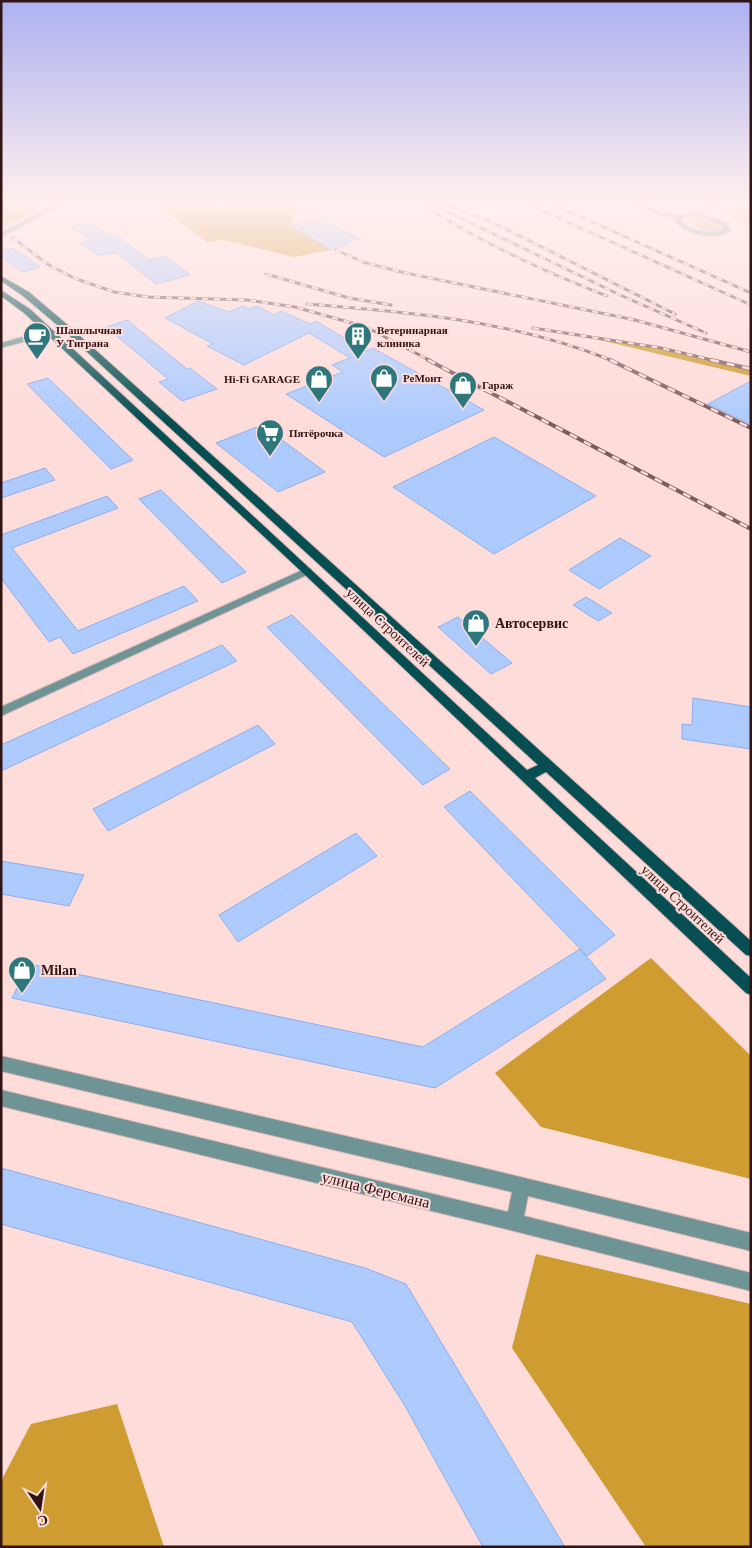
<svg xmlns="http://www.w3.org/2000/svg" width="752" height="1548" font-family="Georgia,serif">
<rect width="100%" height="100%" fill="#fedcda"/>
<g fill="#d8b981">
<polygon points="740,204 751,204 751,225 730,218 727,213"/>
<path d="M695,216l28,10 1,3c-11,6 -30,-3 -39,-10z"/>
</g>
<g fill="#ce9c31">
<polygon points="1,204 44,204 21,219 1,226"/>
<polygon points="155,204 210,204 218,209 236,204 298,204 290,225 331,250 294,257 224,240 207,242"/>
<polygon points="591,338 620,340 743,367 751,369 751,376"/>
<polygon points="651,958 751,1056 751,1179 541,1127 495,1073"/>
<polygon points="536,1254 751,1304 751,1547 646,1547 512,1348"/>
<polygon points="117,1404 164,1547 1,1547 1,1481 31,1424"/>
</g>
<g fill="#aecbff" stroke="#8daee9">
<polygon points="321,217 358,239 345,243 349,245 331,250 290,225"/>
<polygon points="91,223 109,236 114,234 149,260 165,256 190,275 156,284 117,253 97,255 81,243 89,240 72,227"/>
<polygon points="13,248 40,267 23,272 1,257 1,251"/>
<polygon points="198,301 229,312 243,306 249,309 257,306 274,315 281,311 310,324 316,321 366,351 373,348 484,410 384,457 286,394 343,372 332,365 350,358 309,333 244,365 207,346 213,344 165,318"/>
<polygon points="127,320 187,369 190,368 217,389 182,401 159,382 168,379 106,327"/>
<polygon points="48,378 133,460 111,469 27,384"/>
<polygon points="751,381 751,425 708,404"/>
<polygon points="262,425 325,472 278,492 216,443"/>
<polygon points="494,437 596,496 494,554 393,487"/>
<polygon points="45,468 55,480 1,498 1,483"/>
<polygon points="161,490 246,572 222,583 139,499"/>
<polygon points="107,496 118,508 12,548 78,631 184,586 198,601 73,654 60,637 49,642 1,578 1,535"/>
<polygon points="620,538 651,556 599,589 569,570"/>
<polygon points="586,597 612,613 598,621 573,605"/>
<polygon points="292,615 450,769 423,785 267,627"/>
<polygon points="458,617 512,663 491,674 438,627"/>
<polygon points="222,645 237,661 1,771 1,745"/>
<polygon points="693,698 751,707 751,749 682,739 682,724 692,725"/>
<polygon points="258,725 275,744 108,831 93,809"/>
<polygon points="470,791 615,935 587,956 444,807"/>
<polygon points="356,833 377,856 238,942 219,915"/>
<polygon points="1,861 84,875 69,906 1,894"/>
<polygon points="580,949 606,979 435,1088 12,998 29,964 423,1047"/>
<polygon points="1,1168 365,1268 406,1284 565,1547 483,1547 405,1406 352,1322 1,1224"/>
</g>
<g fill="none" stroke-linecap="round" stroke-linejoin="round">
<g stroke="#d9b8b6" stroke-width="2">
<g id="minor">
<polygon points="56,204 64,204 1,237 1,232"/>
<path d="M633,204c15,0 28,10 43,11 15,1 31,-11 47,-11l-24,9 28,10 3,8c-16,10 -43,4 -55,-10v-3l-13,-2zM692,215l30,10 1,5c-14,4 -31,1 -42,-9l1,-3z"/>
<polygon points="48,330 52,332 51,334 1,348 1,343"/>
<polygon points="307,568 311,569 311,573 1,716 1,707"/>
<polygon points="1,1056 479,1167 751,1233 751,1251 528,1196 524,1216 751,1273 751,1291 514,1231 1,1106 1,1090 508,1212 512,1192 1,1071"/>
</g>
</g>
<g stroke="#d9b8b6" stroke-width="2">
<polygon id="major" points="1,276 29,292 69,326 751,941 751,956 746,955 546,772 535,778 751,978 751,995 746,993 303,573 24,313 1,296 1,290 30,309 527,770 538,765 63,330 23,296 1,281"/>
</g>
<use href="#minor" fill="#6e9496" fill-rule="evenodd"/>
<use href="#major" fill="#064e52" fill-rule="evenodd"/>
<g stroke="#7b5d5c" stroke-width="3">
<g id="rail-far1">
<path d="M421,204c59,38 121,67 186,92"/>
<polyline points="432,204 618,294 706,333"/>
<polyline points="445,204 490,221 675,314"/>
<polyline points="528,204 751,305"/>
<polyline points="552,204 751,293"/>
<polyline points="13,238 49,265 74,278 114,292 148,297 247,300 295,307 366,327 431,361"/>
<polyline points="336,250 363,262 401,272 635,320 751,352"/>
<polyline points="266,274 349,298 391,305"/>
<path d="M307,304c105,8 208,17 306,57"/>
<polyline points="533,328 661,348 716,361"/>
</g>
</g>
<g stroke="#7b5d5c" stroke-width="4">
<g id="rail">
<polyline points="428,360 751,529"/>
<polyline points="610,360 751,428"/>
<polyline points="711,360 751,369"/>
</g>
</g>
<use href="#rail-far1" stroke="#fedcda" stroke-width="2" stroke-dasharray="6" stroke-linecap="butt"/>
<use href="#rail" stroke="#fedcda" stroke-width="2.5" stroke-dasharray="8" stroke-linecap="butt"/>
</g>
<linearGradient id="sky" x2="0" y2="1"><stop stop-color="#acb1f1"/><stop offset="0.48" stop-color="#ffefee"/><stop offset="1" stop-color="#ffefee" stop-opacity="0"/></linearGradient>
<rect width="752" height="421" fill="url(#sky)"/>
<defs>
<g id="cafe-pin" transform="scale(1.4375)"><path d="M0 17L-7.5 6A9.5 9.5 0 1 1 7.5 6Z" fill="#2e777c" stroke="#fedcda"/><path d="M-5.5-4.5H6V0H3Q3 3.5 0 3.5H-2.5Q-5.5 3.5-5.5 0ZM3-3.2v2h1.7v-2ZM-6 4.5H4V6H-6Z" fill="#fff"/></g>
<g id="building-pin" transform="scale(1.4375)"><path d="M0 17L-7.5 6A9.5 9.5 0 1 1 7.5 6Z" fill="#2e777c" stroke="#fedcda"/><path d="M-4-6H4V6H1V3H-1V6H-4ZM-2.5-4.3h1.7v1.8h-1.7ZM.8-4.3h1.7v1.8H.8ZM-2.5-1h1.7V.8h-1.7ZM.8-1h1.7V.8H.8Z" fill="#fff"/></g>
<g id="shop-pin" transform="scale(1.4375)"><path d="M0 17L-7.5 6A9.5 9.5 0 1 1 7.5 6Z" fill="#2e777c" stroke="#fedcda"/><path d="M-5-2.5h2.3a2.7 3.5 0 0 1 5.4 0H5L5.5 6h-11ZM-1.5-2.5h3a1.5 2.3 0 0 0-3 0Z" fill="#fff"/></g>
<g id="supermarket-pin" transform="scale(1.4375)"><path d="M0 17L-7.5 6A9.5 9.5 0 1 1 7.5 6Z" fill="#2e777c" stroke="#fedcda"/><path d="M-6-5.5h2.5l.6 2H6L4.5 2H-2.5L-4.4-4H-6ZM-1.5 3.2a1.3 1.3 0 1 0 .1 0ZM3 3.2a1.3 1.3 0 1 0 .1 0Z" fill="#fff"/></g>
</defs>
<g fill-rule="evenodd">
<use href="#cafe-pin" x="37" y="336"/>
<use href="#building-pin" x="358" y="336"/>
<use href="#shop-pin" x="384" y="378"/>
<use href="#shop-pin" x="319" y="379"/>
<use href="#shop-pin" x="463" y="385"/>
<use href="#supermarket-pin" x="270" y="433"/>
<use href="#shop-pin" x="476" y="623"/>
<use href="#shop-pin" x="22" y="970"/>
</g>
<g text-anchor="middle" stroke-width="4" stroke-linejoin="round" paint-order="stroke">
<g font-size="11" font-weight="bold" fill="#311414" stroke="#fedcda" text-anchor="start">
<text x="56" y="334">Шашлычная<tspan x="56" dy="13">У Тиграна</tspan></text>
<text x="377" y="334">Ветеринарная<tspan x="377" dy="13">клиника</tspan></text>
<text x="403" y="382">РеМонт</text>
<text x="300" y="383" text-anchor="end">Hi-Fi GARAGE</text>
<text x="482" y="389">Гараж</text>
<text x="289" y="437">Пятёрочка</text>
</g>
<g font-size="14" font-weight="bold" fill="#311414" stroke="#fedcda" text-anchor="start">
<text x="495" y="628">Автосервис</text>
<text x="41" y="975">Milan</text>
</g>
<g font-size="14" fill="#311414" stroke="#fedcda">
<text transform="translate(388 627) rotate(43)" y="5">улица Строителей</text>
<text transform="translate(683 904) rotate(43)" y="5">улица Строителей</text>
</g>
<g font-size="16" fill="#311414" stroke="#fedcda">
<text transform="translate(376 1189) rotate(14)" y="6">улица Ферсмана</text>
</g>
</g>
<rect width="752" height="1548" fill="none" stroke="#311414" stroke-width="5"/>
<g transform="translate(40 1508) rotate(167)" stroke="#fedcda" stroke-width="4" paint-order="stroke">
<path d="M0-4L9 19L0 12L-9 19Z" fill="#311414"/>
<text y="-8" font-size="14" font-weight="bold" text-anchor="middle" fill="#311414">С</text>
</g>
</svg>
